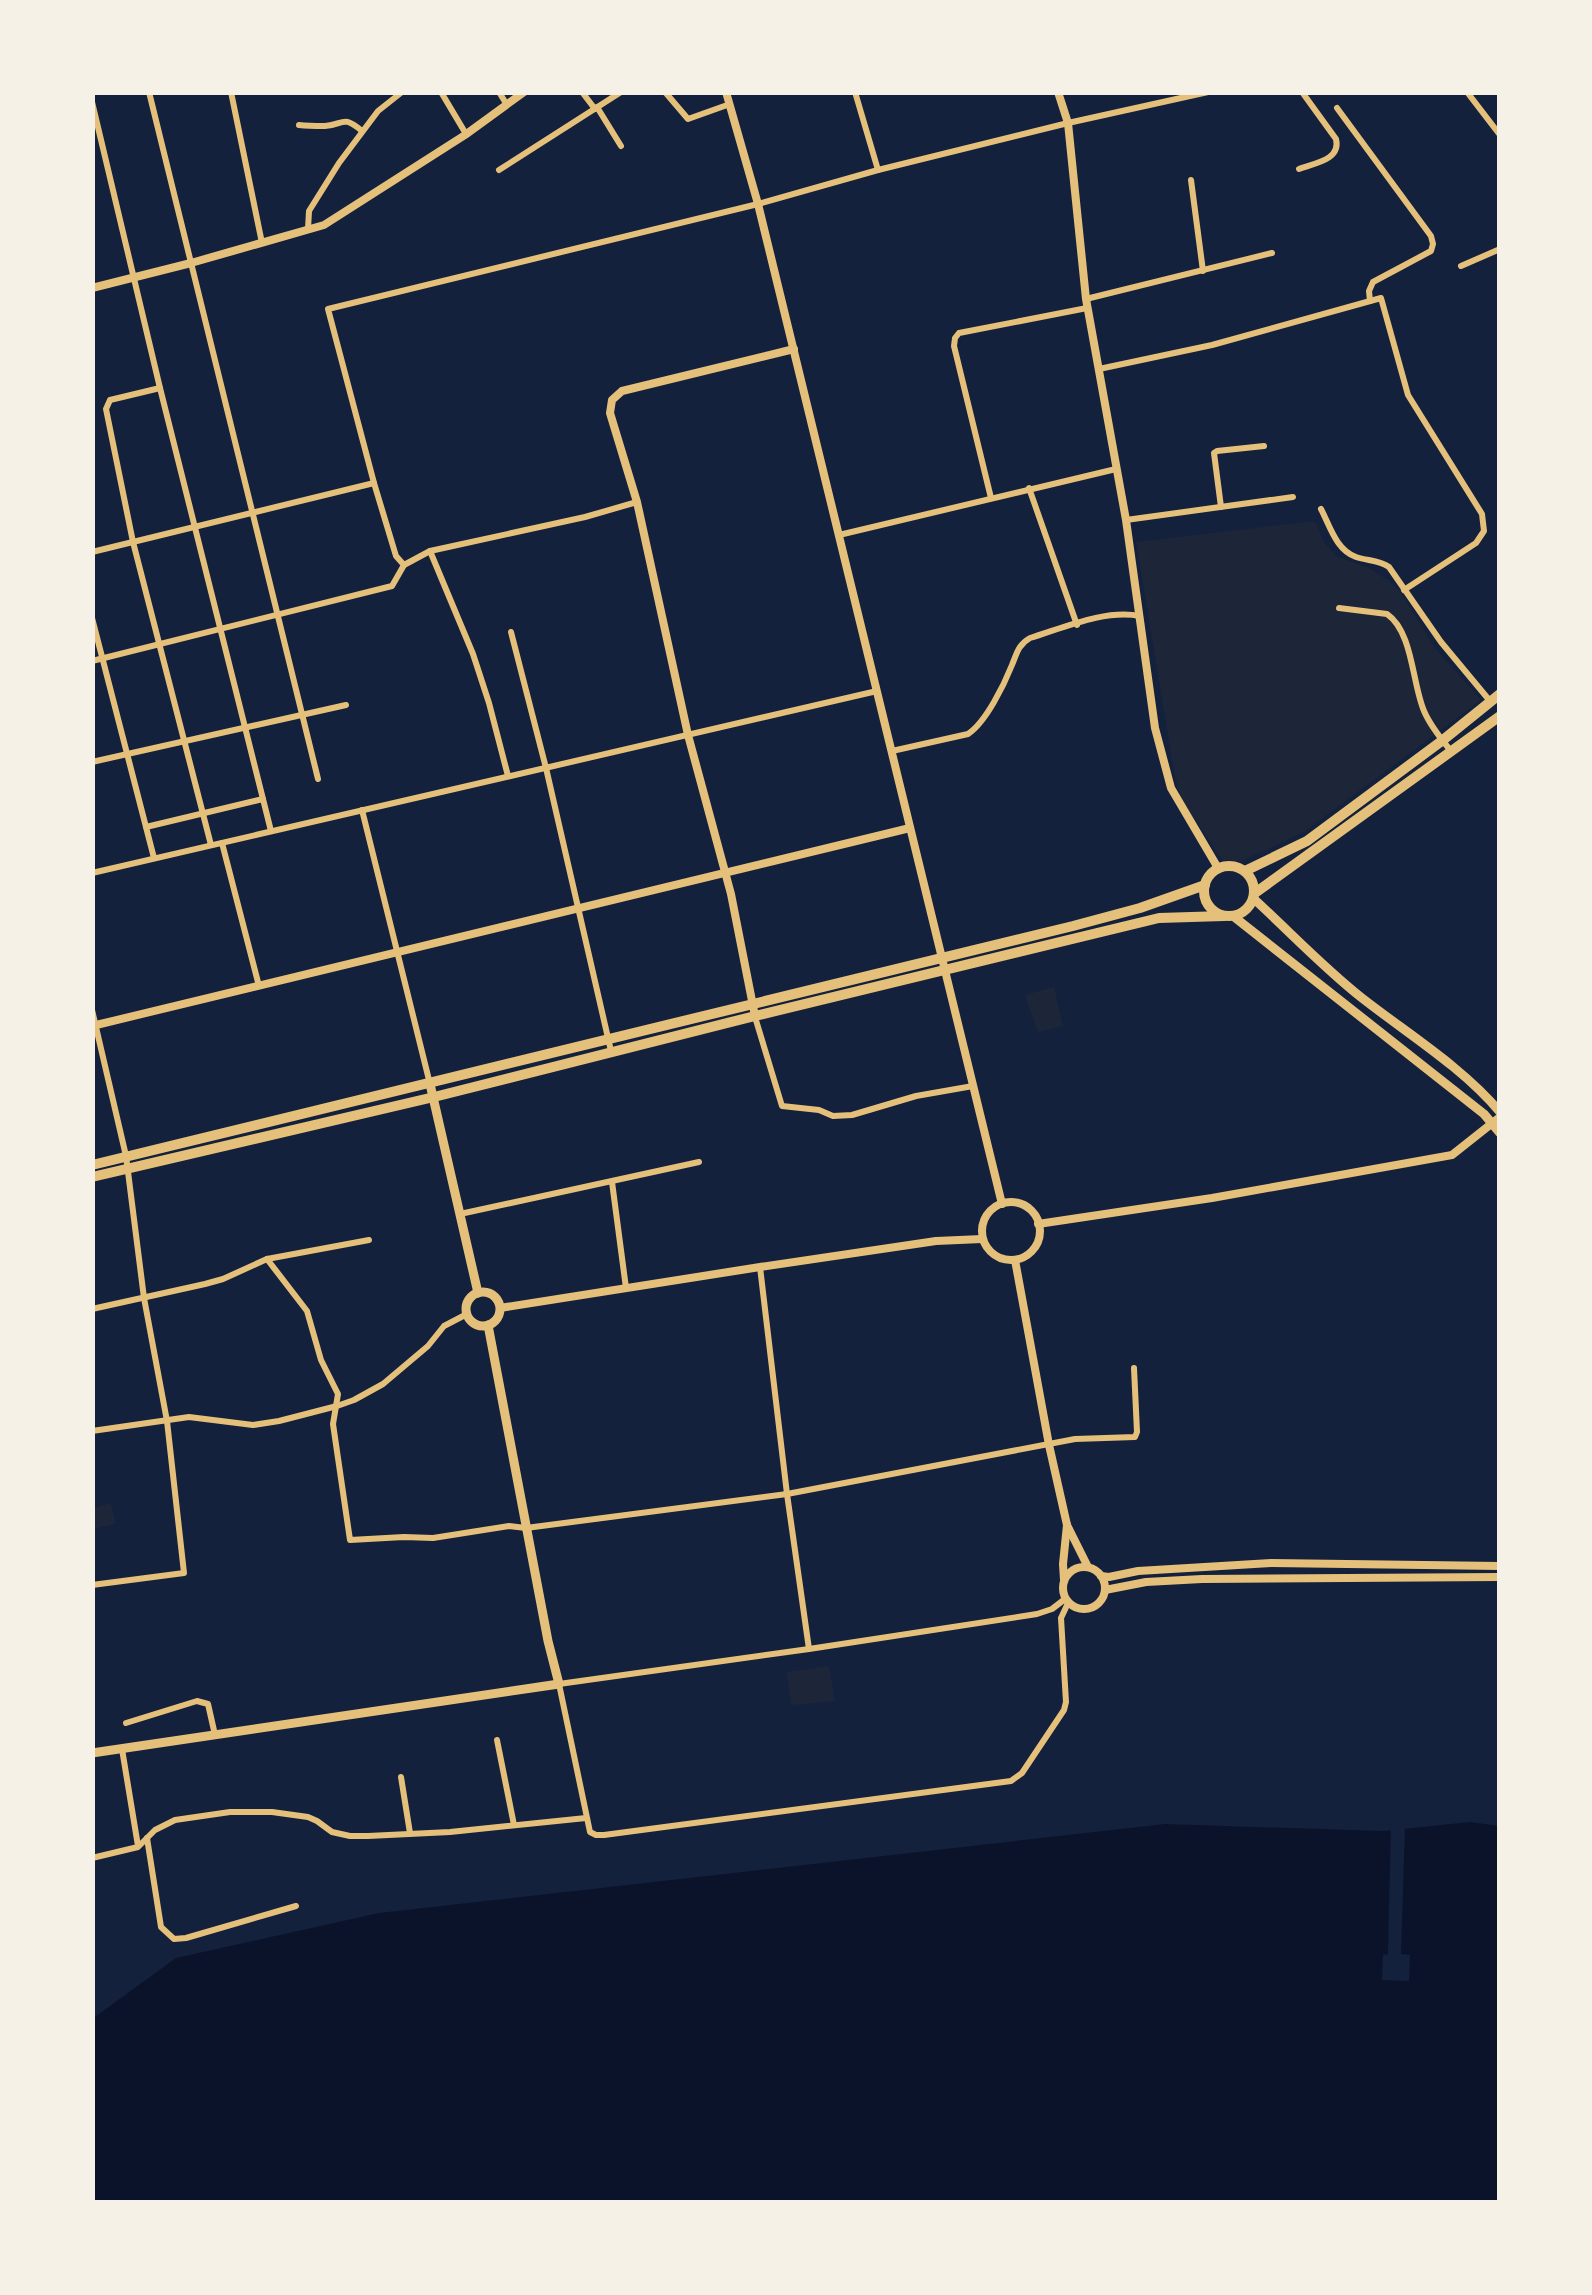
<svg xmlns="http://www.w3.org/2000/svg" width="1592" height="2295" font-family="Arial,sans-serif">
<rect width="100%" height="100%" fill="#14213d"/>
<g fill="#1d2539">
<polygon points="1315,521 1324,542 1336,556 1369,568 1388,580 1401,593 1435,648 1481,700 1304,832 1242,861 1222,860 1182,800 1175,777 1136,542"/>
<polygon points="1054,987 1063,1026 1038,1032 1025,995"/>
<polygon points="111,1503 116,1524 93,1529 93,1508"/>
<polygon points="829,1666 835,1701 791,1705 787,1672"/>
</g>
<polygon fill="#0b132b" points="1470,1822 1499,1826 1499,2202 93,2202 92,2019 176,1958 379,1913 1165,1824 1383,1831"/>
<polygon fill="#14213d" points="1405,1824 1401,1954 1410,1955 1409,1981 1382,1980 1383,1955 1388,1954 1391,1825"/>
<g fill="none" stroke-linecap="round" stroke-linejoin="round">
<g stroke="#e5c07b" stroke-width="6">
<polyline points="149,92 318,779"/>
<polyline points="231,92 262,243"/>
<polyline points="441,92 466,134"/>
<polyline points="499,92 507,105"/>
<polyline points="582,92 595,109"/>
<polyline points="665,92 688,119 730,104"/>
<polyline points="855,92 878,170"/>
<polyline points="1467,92 1500,135"/>
<polyline points="92,102 160,388 110,400 106,409 133,542 211,845"/>
<polyline points="597,107 621,146"/>
<polyline points="1337,108 1431,236 1433,244 1431,251 1373,282 1369,291 1370,301"/>
<path d="M299,125c9,1 17,1 26,1 19,-1 17,-12 37,5"/>
<path d="M1299,169c16,-6 42,-9 37,-30l-34,-47"/>
<polyline points="499,170 621,92"/>
<polyline points="1191,180 1203,271"/>
<polyline points="308,229 309,211 339,163 378,111 402,92"/>
<polyline points="1461,266 1500,249"/>
<polyline points="1086,299 1272,253"/>
<polyline points="1099,369 1212,345 1381,298 1408,395 1482,514 1484,531 1476,543 1404,590"/>
<polyline points="160,388 271,831"/>
<polyline points="1029,488 1077,625"/>
<polyline points="991,498 954,346 955,338 959,333 1087,308"/>
<polyline points="1221,507 1214,453 1217,451 1264,446"/>
<path d="M1321,509c9,17 15,41 35,48 12,4 23,3 33,10l52,75 49,59"/>
<polyline points="1126,520 1293,497"/>
<polyline points="839,535 1116,469"/>
<polyline points="430,551 473,654 489,703 508,776"/>
<polyline points="92,552 374,483"/>
<polyline points="404,565 396,556 374,483 328,309 758,204 878,170 1068,123 1208,92"/>
<path d="M1339,608l48,6c26,18 25,69 37,97 6,14 17,28 27,40"/>
<polyline points="92,618 154,858"/>
<polyline points="511,632 546,768 611,1051"/>
<polyline points="92,661 392,586 404,565 430,551 585,517 637,502"/>
<path d="M892,751l76,-17c18,-12 36,-49 44,-69 5,-12 6,-20 18,-27 33,-10 75,-29 110,-22"/>
<polyline points="92,762 346,705"/>
<polyline points="362,810 430,1084"/>
<polyline points="146,827 263,799"/>
<polyline points="222,843 259,986"/>
<polyline points="92,873 877,691"/>
<polyline points="92,1010 126,1156 144,1298 167,1421 184,1573 92,1585"/>
<polyline points="755,1017 782,1106 819,1110 833,1116 852,1115 916,1096 973,1086"/>
<polyline points="612,1182 626,1288"/>
<polyline points="460,1214 699,1162"/>
<polyline points="267,1259 307,1311 321,1360 338,1394 333,1424 350,1540 404,1537 433,1538 509,1526 526,1528 787,1494 1075,1439 1135,1437 1137,1432 1134,1368"/>
<polyline points="760,1267 787,1494 809,1649"/>
<polyline points="92,1309 205,1284 223,1279 267,1259 369,1240"/>
<polyline points="92,1431 189,1417 253,1425 279,1421 337,1406 354,1400 383,1384 428,1346 444,1326 467,1314"/>
<polyline points="1065,1599 1052,1609 1037,1614 809,1649 559,1684 590,1832 596,1835 604,1835 1011,1781 1022,1773 1064,1710 1066,1702 1061,1618 1068,1603"/>
<polyline points="126,1723 197,1701 208,1704 215,1735"/>
<polyline points="497,1740 514,1825"/>
<polyline points="122,1749 138,1846"/>
<polyline points="401,1777 410,1833"/>
<polyline points="147,1838 161,1927 174,1939 186,1938 296,1906"/>
<polyline points="92,1858 138,1847 155,1830 175,1820 230,1812 272,1812 308,1817 317,1821 332,1832 350,1836 368,1836 450,1832 586,1818"/>
</g>
<g stroke="#e5c07b" stroke-width="8">
<polyline points="726,92 758,204 1002,1204"/>
<polyline points="1058,92 1068,123 1086,299 1126,520 1155,728 1171,788 1218,868"/>
<polyline points="92,288 191,263 324,225 465,135 524,92"/>
<polyline points="755,1016 731,894 688,735 637,502 610,413 612,400 622,391 794,349"/>
<polyline points="92,1026 910,828"/>
<circle cx="1011" cy="1231" r="29"/>
<polyline points="1038,1224 1212,1198 1452,1155 1500,1117"/>
<polyline points="1015,1260 1049,1445 1067,1525 1088,1567"/>
<polyline points="500,1308 760,1267 936,1241 982,1239"/>
<circle cx="1084" cy="1588" r="21"/>
<polyline points="1101,1576 1109,1577 1138,1571 1271,1563 1500,1566"/>
<polyline points="1064,1580 1063,1564 1067,1525"/>
<polyline points="1105,1590 1146,1582 1202,1579 1500,1577"/>
</g>
<g stroke="#e5c07b" stroke-width="9">
<path d="M1254,899c36,33 70,69 108,99 46,36 100,69 138,114"/>
<polyline points="1233,916 1484,1114 1500,1133"/>
<polyline points="430,1084 478,1293"/>
<circle cx="483" cy="1309" r="17"/>
<polyline points="92,1753 559,1684 548,1641 488,1325"/>
</g>
<g stroke="#e5c07b" stroke-width="10">
<circle cx="1229" cy="891" r="25"/>
<polyline points="1245,871 1307,841 1443,740 1500,694"/>
<polyline points="1255,893 1500,716"/>
<polyline points="92,1165 1073,926 1140,908 1205,885"/>
<polyline points="92,1177 434,1097 755,1016 1159,918 1224,916"/>
</g>
</g>
<rect width="1592" height="2295" fill="none" stroke="#f6f1e7" stroke-width="190"/>
</svg>
